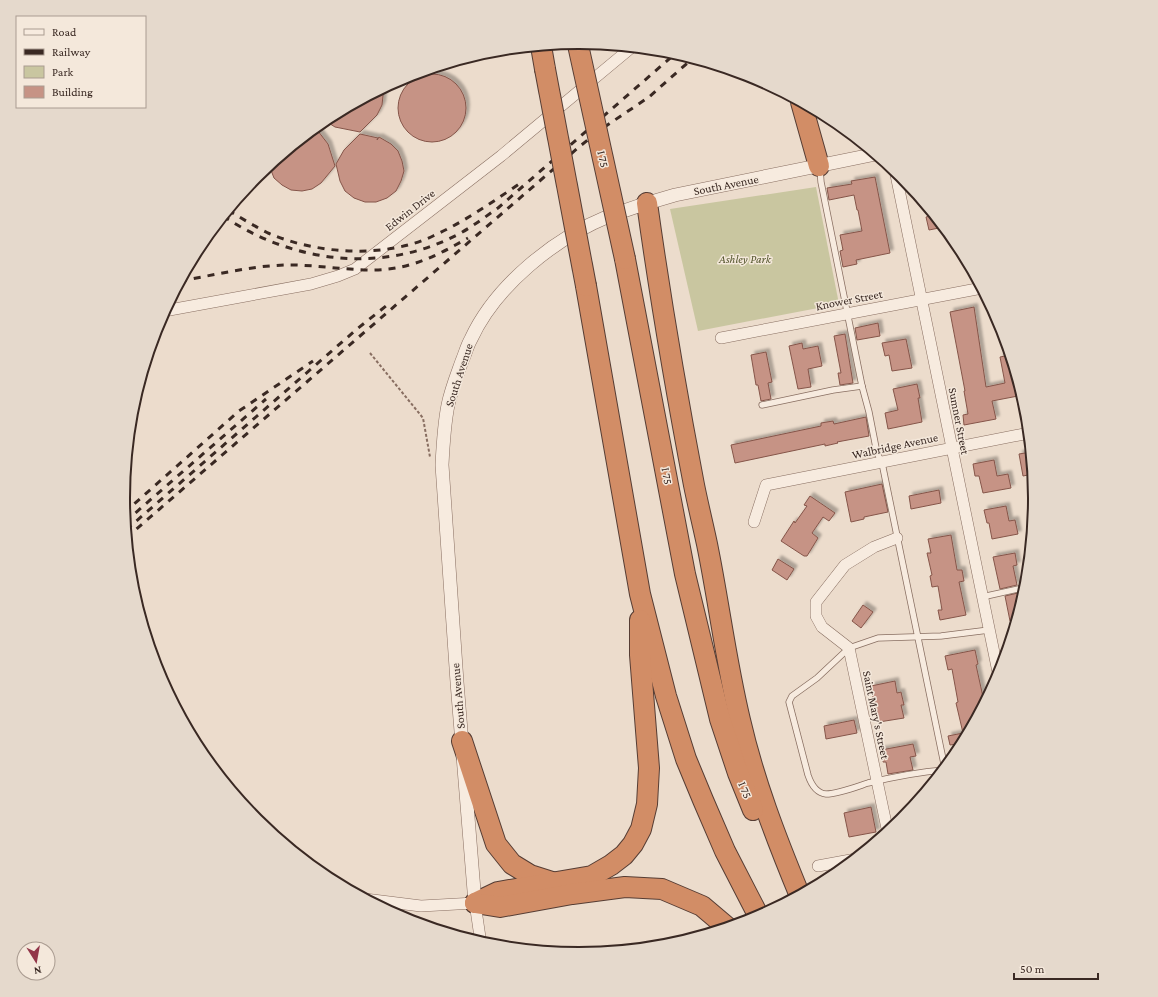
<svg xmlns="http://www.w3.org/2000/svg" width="1158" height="997" font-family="'Crimson Pro',serif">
<defs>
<filter id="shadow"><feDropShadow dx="3.5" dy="-3.5" stdDeviation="1" flood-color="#0004"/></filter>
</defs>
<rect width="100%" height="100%" fill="#ecdccc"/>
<polygon fill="#c9c6a0" points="816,187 839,304 698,331 670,209"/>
<g fill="#c69385" stroke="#855549" filter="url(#shadow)">
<circle cx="432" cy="108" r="34"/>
<polygon points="384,87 382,105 377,115 360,132 335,127 324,120"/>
<polygon points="313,130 318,131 328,144 335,166 321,183 312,189 302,191 291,190 282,185 274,178 269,165"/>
<polygon points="360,134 378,138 377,140 379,137 391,144 398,151 402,161 404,171 401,181 396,191 387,198 376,202 365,202 354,198 345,191 340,181 336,164 344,150"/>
<polygon points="875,177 890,253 856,260 857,264 843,267 840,251 843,250 840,235 862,231 858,210 857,210 854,195 829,200 827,188 852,184 851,181"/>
<polygon points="934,215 944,227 929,230 926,217"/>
<polygon points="974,307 986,387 1005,383 1000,357 1010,355 1014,367 1018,396 992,401 996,419 964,425 963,415 968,414 964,391 965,391 950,312"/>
<polygon points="878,323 880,336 857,340 855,328"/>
<polygon points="845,334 853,383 840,385 838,373 841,373 834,336"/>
<polygon points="906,339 912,368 892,371 889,355 885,356 882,343"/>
<polygon points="802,343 803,349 818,346 822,366 808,369 811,387 798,389 789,346"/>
<polygon points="766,352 772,382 768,383 771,399 761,401 758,385 756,385 751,355"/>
<polygon points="917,384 920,398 918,398 922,422 888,429 885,413 898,410 893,389"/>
<polygon points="866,417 869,436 837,442 838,443 825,446 825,444 735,463 731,445 821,426 821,423 833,421 834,424"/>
<polygon points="1031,452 1033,474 1023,476 1019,454"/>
<polygon points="994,460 997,476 1008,474 1011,488 983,493 979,476 975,476 973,464"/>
<polygon points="882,484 888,512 864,517 864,519 851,522 845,492"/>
<polygon points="939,490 941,503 911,509 909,496"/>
<polygon points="810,496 835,513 829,521 823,517 812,533 818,538 807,556 804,556 781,541 794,521 795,523 807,506 804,505"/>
<polygon points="1006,506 1009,521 1015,520 1018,534 992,539 989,523 987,523 984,510"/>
<polygon points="951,535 957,570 962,570 964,581 959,582 966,615 940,620 938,610 942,610 938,586 932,587 930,576 932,575 927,553 931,553 928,539"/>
<polygon points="1015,553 1017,565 1013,566 1017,585 1000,589 993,557"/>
<polygon points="778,559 794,569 787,580 772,570"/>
<polygon points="1018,593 1021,607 1017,619 1010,621 1005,596"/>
<polygon points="863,605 873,612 861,628 852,621"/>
<polygon points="975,650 978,664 976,665 983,697 988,696 964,743 950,745 948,736 963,733 956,703 958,702 952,669 948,670 945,656"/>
<polygon points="895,681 897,693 901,692 904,705 901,705 904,718 879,722 874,697 873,698 871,686"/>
<polygon points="854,720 857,733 826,739 824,726"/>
<polygon points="913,744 916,756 910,757 913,770 888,774 886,762 883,762 881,750"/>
<polygon points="871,807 876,832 849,837 844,813"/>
</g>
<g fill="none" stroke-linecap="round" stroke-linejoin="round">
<g stroke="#886e61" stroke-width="7">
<g id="service">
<polyline points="820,169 821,182 862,386 869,412 877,453 882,463 945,769"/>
<polyline points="762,405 833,390 862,386"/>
<polyline points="982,597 1027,587"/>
<path d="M944,770c-25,2 -51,7 -76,13 -12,4 -30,11 -42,11 -10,-1 -15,-10 -18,-19l-19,-73 3,-6 25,-18 32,-30 29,-10 63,-2 48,-6"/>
</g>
</g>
<g stroke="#886e61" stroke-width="12">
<g id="minor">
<polyline points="895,170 999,677"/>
<polyline points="164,311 311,284 338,276 355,269 501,156 632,47"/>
<polyline points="721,338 982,288"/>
<polyline points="754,522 766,485 1029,433"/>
<polyline points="888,833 849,648 822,627 816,616 816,602 845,565 874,547 897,538"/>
<polyline points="818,866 856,859"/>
<polyline points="365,899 421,906 475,903 481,944"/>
</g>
</g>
<g stroke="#886e61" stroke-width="14">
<path id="tertiary" d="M475,903l-18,-221 -15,-217c1,-20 2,-40 6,-60 3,-15 9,-30 14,-44 3,-7 5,-15 9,-22 25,-54 84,-101 138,-123 22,-8 44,-15 66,-21l201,-41"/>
</g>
<g stroke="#563d34" stroke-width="22">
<g id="motorway">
<polyline points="541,46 545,69"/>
<polyline points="801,102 819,166"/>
<path d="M647,203c13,94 29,188 47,282 4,20 9,40 13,59 12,59 19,118 33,176 14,61 36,118 60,176"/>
<polyline points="625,259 685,574 720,719 738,773 753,810"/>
<polyline points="586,286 640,594 666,696 686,759 703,800 725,851 759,917"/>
<polyline points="462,741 496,844 512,864 530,875 552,882"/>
<polyline points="475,903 498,892 592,876 611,865 624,855 633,844 641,829 647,804 649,768 640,655 640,620"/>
<polyline points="475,903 500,907 572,894 625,887 662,889 702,906 728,928"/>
</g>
</g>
<polyline stroke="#886e61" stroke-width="2" stroke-dasharray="3 2" stroke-linecap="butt" points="370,353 423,418 430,457"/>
<use href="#service" stroke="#f7ebdf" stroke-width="5.5"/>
<use href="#minor" stroke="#f7ebdf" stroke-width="11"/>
<use href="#tertiary" stroke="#f7ebdf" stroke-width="13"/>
<use href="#motorway" stroke="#d28d66" stroke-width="20"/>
<g stroke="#3a2923" stroke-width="3" stroke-dasharray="7 7" stroke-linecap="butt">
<path d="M228,210c13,8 26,16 40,23 48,21 116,26 165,3 31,-14 58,-33 86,-52"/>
<path d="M223,216c70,47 158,58 234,19 15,-8 28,-18 41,-27l178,-155"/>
<path d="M180,281c35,-6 70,-15 105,-16 37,-1 81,10 116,2 24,-5 46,-17 67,-29"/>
<polyline points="124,513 239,411 313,361"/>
<polyline points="125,522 266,399"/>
<polyline points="126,530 357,329 391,302"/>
<polyline points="126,538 579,147 600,130 649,97 693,58"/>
</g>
<g stroke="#563d34" stroke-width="22" stroke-linecap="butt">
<g id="motorway-bridge">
<polyline points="578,45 625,259"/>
<polyline points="545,69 586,286"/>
</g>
</g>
<use href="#motorway-bridge" stroke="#d28d66" stroke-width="20"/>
</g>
<g text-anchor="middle" stroke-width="3" stroke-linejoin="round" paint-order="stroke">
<g font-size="12" fill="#3a2923" stroke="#f4e8db">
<text transform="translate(603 159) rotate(77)" y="4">I 75</text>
<text transform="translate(726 185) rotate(-11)" y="4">South Avenue</text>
<text transform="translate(410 210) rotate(-38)" y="4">Edwin Drive</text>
<text transform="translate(849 300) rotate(-11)" y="4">Knower Street</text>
<text transform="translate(459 375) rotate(-72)" y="4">South Avenue</text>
<text transform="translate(959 421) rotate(79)" y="4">Sumner Street</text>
<text transform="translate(895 446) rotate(-12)" y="4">Walbridge Avenue</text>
<text transform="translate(667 476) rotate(80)" y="4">I 75</text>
<text transform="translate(458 696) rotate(-95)" y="4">South Avenue</text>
<text transform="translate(876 715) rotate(78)" y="4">Saint Mary's Street</text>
<text transform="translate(745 790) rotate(67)" y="4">I 75</text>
</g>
<g font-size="12" font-style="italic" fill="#52542b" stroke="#f4e8db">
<text x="745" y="263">Ashley Park</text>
</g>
</g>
<path d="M0 0H1158V997H0ZM130 498a449 449 0 1 1 898 0a449 449 0 1 1-898 0Z" fill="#e5d9cc" fill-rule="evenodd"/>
<path fill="none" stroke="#3a2923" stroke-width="2" d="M130 498a449 449 0 1 1 898 0a449 449 0 1 1-898 0Z"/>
<rect x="16" y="16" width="130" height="92" fill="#f4e8db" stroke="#aa9c91"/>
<rect x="24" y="29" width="20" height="6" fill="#f7ebdf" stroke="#aa9c91"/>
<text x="52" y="36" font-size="12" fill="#3a2923">Road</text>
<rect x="24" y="49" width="20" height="6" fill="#3a2923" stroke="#aa9c91"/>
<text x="52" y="56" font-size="12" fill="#3a2923">Railway</text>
<rect x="24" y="66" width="20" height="12" fill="#c9c6a0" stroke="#aa9c91"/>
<text x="52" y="76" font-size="12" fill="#3a2923">Park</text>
<rect x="24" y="86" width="20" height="12" fill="#c69385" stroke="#aa9c91"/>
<text x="52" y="96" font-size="12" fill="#3a2923">Building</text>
<g transform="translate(36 961) rotate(169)"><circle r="19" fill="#f4e8db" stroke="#aa9c91"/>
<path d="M0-3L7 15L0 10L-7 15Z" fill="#923649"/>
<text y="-6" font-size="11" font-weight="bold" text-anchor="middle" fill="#3a2923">N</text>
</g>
<path d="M1014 973v6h84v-6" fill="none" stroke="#3a2923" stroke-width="2"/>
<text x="1020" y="973" font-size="12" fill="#3a2923" stroke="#f4e8db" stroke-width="3" paint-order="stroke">50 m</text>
</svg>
